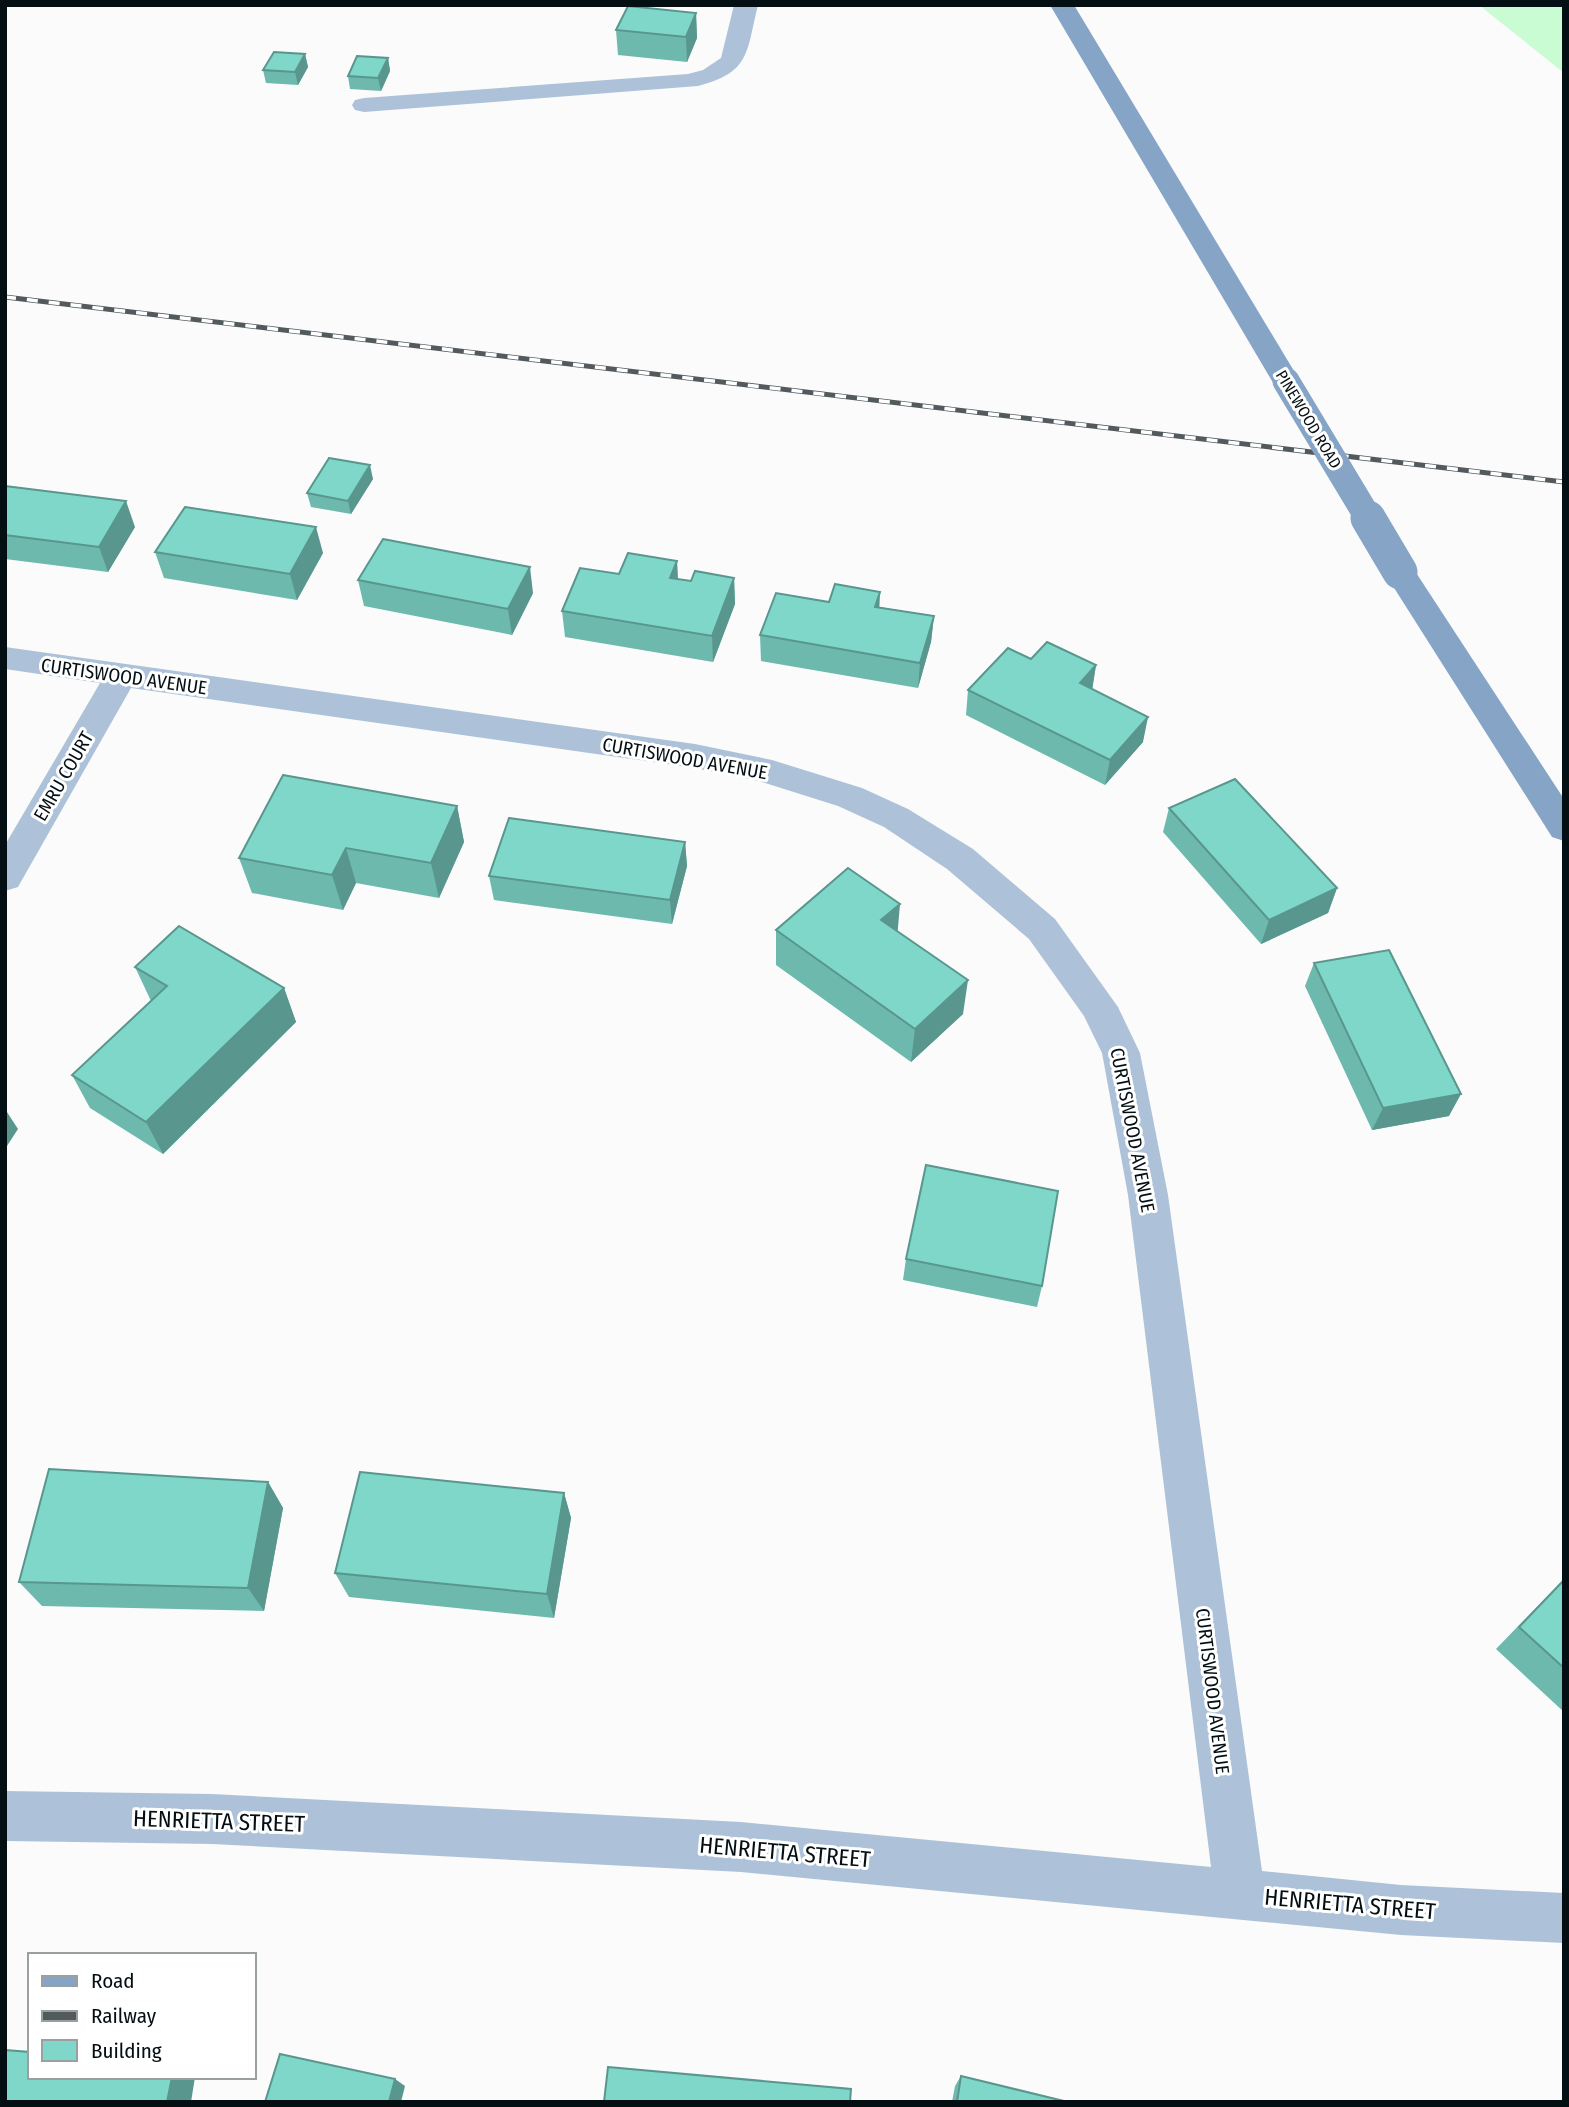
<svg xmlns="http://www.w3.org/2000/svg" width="1569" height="2107" font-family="'Fira Sans Condensed',sans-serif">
<rect width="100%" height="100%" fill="#fbfbfb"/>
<polygon fill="#c9fcd3" points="1479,5 1564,5 1564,73"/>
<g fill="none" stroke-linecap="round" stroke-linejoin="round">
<g fill="#adc2d8" fill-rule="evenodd">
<path d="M734,5h24c-12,48 -7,67 -60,81l-334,26 -9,-2 -3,-5 3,-5 9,-2 324,-24 15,-4 18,-12z"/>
<polygon points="5,647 695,744 772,760 862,788 908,809 973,849 1055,919 1118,1007 1140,1053 1168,1195 1262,1871 1401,1885 1564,1893 1564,1943 1401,1935 741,1872 212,1844 5,1841 5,1791 212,1794 741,1822 1211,1867 1128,1195 1102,1053 1084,1016 1029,939 947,869 884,827 838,806 759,781 695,768 131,688 18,887 5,891 5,845 100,683 5,669"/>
</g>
<g fill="#86a5c6" fill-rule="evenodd">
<polygon points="1050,5 1074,5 1300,381 1296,387 1286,390 1276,387 1272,381"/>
<polygon points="1400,561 1411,565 1564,799 1564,841 1552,837 1384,572 1389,565"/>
</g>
<g stroke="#525a5d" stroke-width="5">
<polyline id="rail" points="5,297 1564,482"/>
</g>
<use href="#rail" stroke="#fff" stroke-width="3.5" stroke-dasharray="11" stroke-linecap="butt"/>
<polyline stroke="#86a5c6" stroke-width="27" points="1286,381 1369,519"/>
<polyline stroke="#86a5c6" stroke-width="35" points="1368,518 1400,572"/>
</g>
<g fill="#6db9ad">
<polygon points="696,13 697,38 687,62 618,55 616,30"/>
<polygon points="305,54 308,67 298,85 266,83 263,70"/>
<polygon points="388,58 390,71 381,91 350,89 348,76"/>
<polygon points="373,479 351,514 311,507 307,493"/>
<polygon points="5,486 135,527 108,572 5,559"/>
<polygon points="155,552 323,553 297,600 164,578"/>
<polygon points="677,561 678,579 691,581 734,578 735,604 713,662 565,637 562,611 619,574"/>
<polygon points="358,580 533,593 512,635 364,606"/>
<polygon points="829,602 879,607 934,616 931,642 918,688 761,661 760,635"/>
<polygon points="1031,659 1096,665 1092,689 1143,742 1105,785 966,715 968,690"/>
<polygon points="457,806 464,842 439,898 356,883 343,910 252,893 239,858"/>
<polygon points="1169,808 1337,888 1328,913 1261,944 1163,832"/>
<polygon points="685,842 687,866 672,924 494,900 489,876"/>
<polygon points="776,930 898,932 963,1014 911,1062 776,965"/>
<polygon points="1314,963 1449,1116 1372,1130 1305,986"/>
<polygon points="135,967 284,988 296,1022 163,1154 90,1108 72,1075 151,1001"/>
<polygon points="906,1259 1042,1286 1037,1307 903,1280"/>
<polygon points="268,1482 283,1508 264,1611 42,1606 19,1582"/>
<polygon points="564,1493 571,1518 554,1618 349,1597 335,1573"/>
<polygon points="1564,1579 1564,1712 1496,1649"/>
<polygon points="961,2076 1068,2102 952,2102 955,2086"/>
</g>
<g fill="#59968d">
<polygon points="696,13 697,38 687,62 686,37"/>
<polygon points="305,54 308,67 298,85 295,72"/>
<polygon points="388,58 390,71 381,91 378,78"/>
<polygon points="370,465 373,479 351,514 348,501"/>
<polygon points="126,501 135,527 108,572 99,547"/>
<polygon points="316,527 323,553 297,600 290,574"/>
<polygon points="677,561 678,587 670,578"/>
<polygon points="530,567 533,593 512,635 508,609"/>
<polygon points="734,578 735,604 713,662 712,636"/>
<polygon points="880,592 879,617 875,607"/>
<polygon points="934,616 931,642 918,688 920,663"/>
<polygon points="1096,665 1092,691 1080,683"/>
<polygon points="1148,717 1143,742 1105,785 1110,760"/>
<polygon points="457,806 464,842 439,898 431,863"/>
<polygon points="685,842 687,866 672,924 670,900"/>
<polygon points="346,848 356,883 343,910 332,875"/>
<polygon points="1337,888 1328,913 1261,944 1269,920"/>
<polygon points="900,904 897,939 881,920"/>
<polygon points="968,980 963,1014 911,1062 915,1029"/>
<polygon points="284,988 296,1022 163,1154 146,1122"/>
<polygon points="1461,1094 1449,1116 1372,1130 1383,1108"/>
<polygon points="5,1109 18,1129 5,1149"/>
<polygon points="268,1482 283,1508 264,1611 248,1588"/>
<polygon points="564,1493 571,1518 554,1618 547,1594"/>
<polygon points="172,2077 195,2077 191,2102 167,2102"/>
<polygon points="395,2079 405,2086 401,2102 389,2102"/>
</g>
<g fill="#7fd7c9" stroke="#59968d" stroke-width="2">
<polygon points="628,6 696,13 686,37 616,30"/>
<polygon points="274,52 305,54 295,72 263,70"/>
<polygon points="357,56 388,58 378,78 348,76"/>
<polygon points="329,458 370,465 348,501 307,493"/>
<polygon points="5,486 126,501 99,547 5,535"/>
<polygon points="185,507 316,527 290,574 155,552"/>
<polygon points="383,539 530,567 508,609 358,580"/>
<polygon points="628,553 677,561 670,578 691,581 695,571 734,578 712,636 562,611 580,568 619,574"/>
<polygon points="835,584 880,592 875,607 934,616 920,663 760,635 776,593 829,602"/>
<polygon points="1047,642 1096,665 1080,683 1148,717 1110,760 968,690 1008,648 1031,659"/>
<polygon points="283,775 457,806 431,863 346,848 332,875 239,858"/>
<polygon points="1235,779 1337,888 1269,920 1169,808"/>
<polygon points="509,818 685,842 670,900 489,876"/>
<polygon points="848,868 900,904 881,920 968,980 915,1029 776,930"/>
<polygon points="179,926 284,988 146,1122 72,1075 167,986 135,967"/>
<polygon points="1389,950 1461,1094 1383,1108 1314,963"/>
<polygon points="926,1165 1058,1191 1042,1286 906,1259"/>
<polygon points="49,1469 268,1482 248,1588 19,1582"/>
<polygon points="360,1472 564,1493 547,1594 335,1573"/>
<polygon points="1564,1580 1564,1668 1519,1627"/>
<polygon points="5,2050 30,2052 30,2077 172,2077 167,2102 5,2102"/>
<polygon points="280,2054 395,2079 389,2102 265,2102"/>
<polygon points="608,2067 851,2089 850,2102 604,2102"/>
<polygon points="961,2076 1068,2102 957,2102"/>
</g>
<g text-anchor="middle" stroke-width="6" stroke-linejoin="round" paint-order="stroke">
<g font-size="16" fill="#030f13" stroke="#fff">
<text transform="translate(1309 419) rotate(59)" y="6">PINEWOOD ROAD</text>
</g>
<g font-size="19" fill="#030f13" stroke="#fff">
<text transform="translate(124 676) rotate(8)" y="7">CURTISWOOD AVENUE</text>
<text transform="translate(685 758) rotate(10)" y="7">CURTISWOOD AVENUE</text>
<text transform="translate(63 776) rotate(-60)" y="7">EMRU COURT</text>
<text transform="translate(1133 1130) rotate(79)" y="7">CURTISWOOD AVENUE</text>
<text transform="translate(1213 1691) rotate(83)" y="7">CURTISWOOD AVENUE</text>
</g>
<g font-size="23" fill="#030f13" stroke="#fff">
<text transform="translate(219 1821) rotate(2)" y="8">HENRIETTA STREET</text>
<text transform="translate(785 1852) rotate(5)" y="8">HENRIETTA STREET</text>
<text transform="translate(1350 1904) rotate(5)" y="8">HENRIETTA STREET</text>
</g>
</g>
<rect width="1569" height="2107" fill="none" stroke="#030f13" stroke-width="14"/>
<rect x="28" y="1953" width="228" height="126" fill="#ffffff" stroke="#9a9fa1" stroke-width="2"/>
<rect x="42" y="1976" width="35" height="10" fill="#86a5c6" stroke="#9a9fa1" stroke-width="2"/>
<text x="91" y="1988" font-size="21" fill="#030f13">Road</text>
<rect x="42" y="2011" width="35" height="10" fill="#525a5d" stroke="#9a9fa1" stroke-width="2"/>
<text x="91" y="2023" font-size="21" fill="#030f13">Railway</text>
<rect x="42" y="2040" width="35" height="21" fill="#7fd7c9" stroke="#9a9fa1" stroke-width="2"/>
<text x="91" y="2058" font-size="21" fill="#030f13">Building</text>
</svg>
